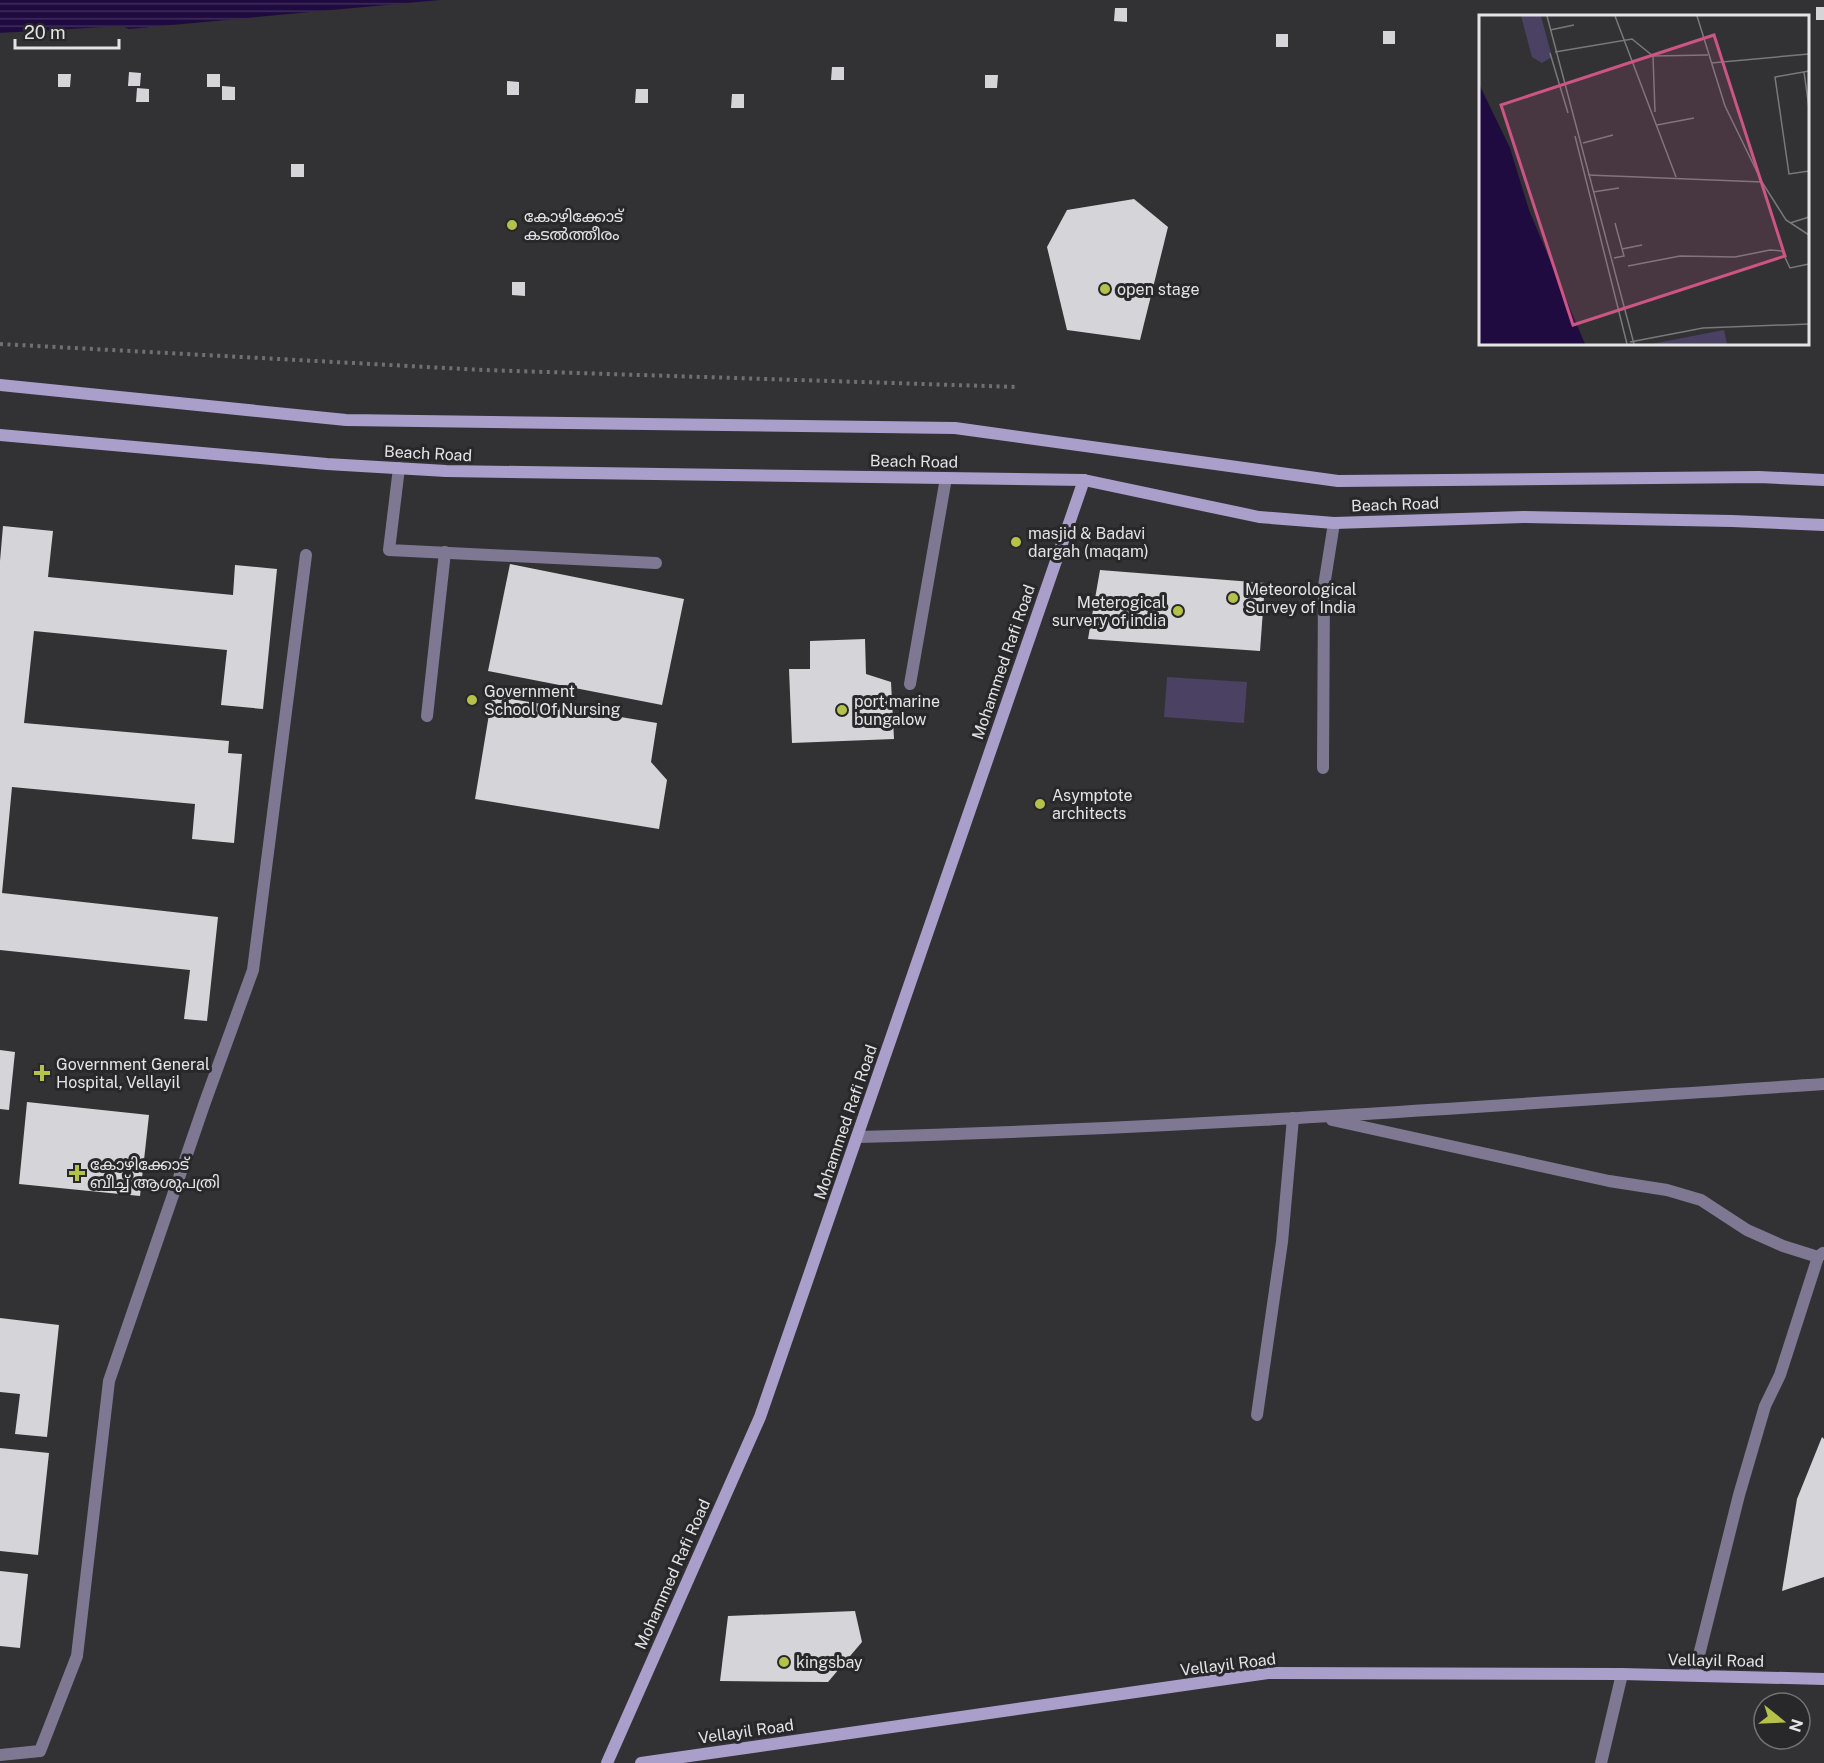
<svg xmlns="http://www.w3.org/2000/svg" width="1824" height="1763" font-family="'Public Sans','Noto Sans Malayalam',sans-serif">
<defs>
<pattern id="water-rules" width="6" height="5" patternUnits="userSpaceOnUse" patternTransform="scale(1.5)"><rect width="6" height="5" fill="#1f0b3f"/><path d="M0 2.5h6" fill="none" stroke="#3f2e5b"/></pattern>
</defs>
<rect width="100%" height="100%" fill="#323134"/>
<polygon fill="#4a4163" points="1167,677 1247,682 1244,723 1164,717"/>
<polygon fill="url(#water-rules)" points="0,0 440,0 129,29 122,26 0,33"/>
<g fill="#d5d5d9">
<rect x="1816" y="7" width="8" height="13"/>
<polygon points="1115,8 1127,8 1127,22 1114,21"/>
<rect x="1383" y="31" width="12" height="13"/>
<rect x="1276" y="34" width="12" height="13"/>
<polygon points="832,67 844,67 844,80 831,80"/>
<polygon points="129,72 141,73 140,86 128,86"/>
<polygon points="58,74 71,74 70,87 58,87"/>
<rect x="207" y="74" width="13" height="13"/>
<polygon points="985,75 998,75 997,88 985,88"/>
<polygon points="507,81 519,82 519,95 507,95"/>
<polygon points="222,86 235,87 235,100 222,100"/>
<polygon points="137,88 149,89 149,102 136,102"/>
<polygon points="636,89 648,89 648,103 635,103"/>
<polygon points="732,94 744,94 744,108 731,108"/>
<rect x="291" y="164" width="13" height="13"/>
<polygon points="1134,199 1168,227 1140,340 1067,330 1047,247 1067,210"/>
<polygon points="512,282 525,282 525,296 512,295"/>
<polygon points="3,526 53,531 48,577 233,595 235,565 277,569 263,709 221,705 227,650 34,631 24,723 229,741 228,753 242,754 234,843 192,839 195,804 12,787 2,893 218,917 207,1021 184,1019 190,970 0,950 0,561"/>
<polygon points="510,564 684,599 662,705 488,671"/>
<polygon points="1100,570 1265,583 1260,651 1088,639"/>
<polygon points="865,639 866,674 891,682 894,739 792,743 789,669 810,669 810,641"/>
<polygon points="492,696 657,723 651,762 667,780 659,829 475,799"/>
<polygon points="0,1050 15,1052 9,1110 0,1109"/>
<polygon points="27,1102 149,1115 140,1196 19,1184"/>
<polygon points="0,1318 59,1325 47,1437 15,1434 20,1394 0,1392"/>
<polygon points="1822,1437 1824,1439 1824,1577 1782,1591 1797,1499"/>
<polygon points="0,1448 49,1453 38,1555 0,1551"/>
<polygon points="0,1571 28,1574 20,1648 0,1646"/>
<polygon points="855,1611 862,1642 828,1682 720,1681 728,1616"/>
</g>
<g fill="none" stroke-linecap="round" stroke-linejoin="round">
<polyline stroke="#706f72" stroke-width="4" stroke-dasharray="3 4.5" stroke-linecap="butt" points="0,344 483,370 1018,387"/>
<g stroke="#7e7893" stroke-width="12">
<polyline points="399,468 389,550 656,563"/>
<polyline points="910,684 946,478"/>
<polyline points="427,716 445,552"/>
<polyline points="1323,768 1324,586 1334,523"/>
<polyline points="0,1755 40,1751 77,1656 109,1381 205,1102 253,970 306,555"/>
</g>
<g stroke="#7e7893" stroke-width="12">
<polyline points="1332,1120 1609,1181 1667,1190 1701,1200 1747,1230 1783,1246 1818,1257"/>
<path d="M857,1137c323,-8 645,-32 967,-53"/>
<polyline points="1257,1415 1282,1242 1293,1118"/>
<polyline points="1694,1675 1739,1495 1765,1406 1780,1375 1818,1257 1823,1253"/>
<polyline points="1601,1763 1622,1674"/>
</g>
<g stroke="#a99fca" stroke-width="12">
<polyline points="0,385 346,420 955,428 1338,481 1759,477 1824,480"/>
<polyline points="0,435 327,464 446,471 1084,480 1259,517 1334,523 1524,517 1732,521 1824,525"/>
<polyline points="607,1763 760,1417 1084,480"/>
<polyline points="641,1763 1268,1673 1622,1674 1824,1679"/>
</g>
</g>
<g fill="#b4c24a" stroke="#28272a" stroke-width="2">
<circle cx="512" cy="225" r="6"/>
<circle cx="1105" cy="289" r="6"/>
<circle cx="1016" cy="542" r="6"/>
<circle cx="1233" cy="598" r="6"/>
<circle cx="1178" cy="611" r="6"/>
<circle cx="472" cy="700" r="6"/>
<circle cx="842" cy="710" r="6"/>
<circle cx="1040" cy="804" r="6"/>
<path d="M39 1064h6v6h6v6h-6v6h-6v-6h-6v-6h6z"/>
<path d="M74 1164h6v6h6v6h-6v6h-6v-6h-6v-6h6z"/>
<circle cx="784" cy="1662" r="6"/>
</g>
<g text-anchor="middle" stroke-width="6" stroke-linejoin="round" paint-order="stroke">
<g font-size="16" fill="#e4e3e5" stroke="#28272a" text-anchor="start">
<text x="524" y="222">കോഴിക്കോട്<tspan x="524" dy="18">കടൽത്തീരം</tspan></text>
<text x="1117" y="295">open stage</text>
<text x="1028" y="539">masjid &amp; Badavi<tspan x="1028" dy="18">dargah (maqam)</tspan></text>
<text x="1245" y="595">Meteorological<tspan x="1245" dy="18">Survey of India</tspan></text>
<text x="1166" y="608" text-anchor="end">Meterogical<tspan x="1166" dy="18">survery of india</tspan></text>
<text x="484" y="697">Government<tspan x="484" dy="18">School Of Nursing</tspan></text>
<text x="854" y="707">port marine<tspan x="854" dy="18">bungalow</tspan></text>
<text x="1052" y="801">Asymptote<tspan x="1052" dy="18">architects</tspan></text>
<text x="56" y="1070">Government General<tspan x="56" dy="18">Hospital, Vellayil</tspan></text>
<text x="90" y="1170">കോഴിക്കോട്<tspan x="90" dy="18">ബീച്ച് ആശുപത്രി</tspan></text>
<text x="796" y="1668">kingsbay</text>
</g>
<g font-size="16" fill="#e4e3e5" stroke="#28272a">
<text transform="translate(428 453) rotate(3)" y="6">Beach Road</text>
<text transform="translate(914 461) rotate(1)" y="6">Beach Road</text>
<text transform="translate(1395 504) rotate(-2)" y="6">Beach Road</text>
<text transform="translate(1003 662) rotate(-71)" y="6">Mohammed Rafi Road</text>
<text transform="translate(845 1122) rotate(-71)" y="6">Mohammed Rafi Road</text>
<text transform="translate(672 1574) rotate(-66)" y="6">Mohammed Rafi Road</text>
<text transform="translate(1716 1660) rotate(1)" y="6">Vellayil Road</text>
<text transform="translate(1228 1664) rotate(-7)" y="6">Vellayil Road</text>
<text transform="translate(746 1731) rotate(-8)" y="6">Vellayil Road</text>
</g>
</g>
<g transform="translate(1479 15)">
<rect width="330" height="330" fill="#323134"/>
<path d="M42,1h20l11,41 -10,6 -10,-6zM245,315l3,14h-76z" fill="#4a4163"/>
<path d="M0,69l31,64 19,62 56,134h-106z" fill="#1f0b3f"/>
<path fill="none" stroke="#79787b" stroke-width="1.5" d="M68,1l87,328M136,1l61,161M218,1l28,90 37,76M71,15l24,-5M76,37l77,-13 21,17 55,-1M71,38l18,60M174,41l2,56M232,48l98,-9M330,56l-34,6 14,97 20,-3M325,57l5,36M178,110l37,-7M96,121l52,208M104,128l30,-8M109,160l174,7 24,38 23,15M114,177l26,-4M311,208l19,-6M143,234l20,-4M135,243l10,-2 -9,-33M149,251l52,-10 55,1 35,-7 12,1 8,17 19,-4M151,327l73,-14 106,-4"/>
<path fill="#cc5584" fill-opacity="0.15" stroke="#cc5584" stroke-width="3" d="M235,20l71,221 -212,69 -72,-220z"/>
<rect width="330" height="330" fill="none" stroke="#e4e3e5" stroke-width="3"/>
</g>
<g transform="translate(1782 1721) rotate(108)"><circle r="28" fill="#28272a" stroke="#737275" stroke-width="1.5"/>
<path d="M0-4.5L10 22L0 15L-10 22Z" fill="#b4c24a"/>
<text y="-9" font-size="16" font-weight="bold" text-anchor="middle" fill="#e4e3e5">N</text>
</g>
<path d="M15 39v9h104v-9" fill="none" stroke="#e4e3e5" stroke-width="3"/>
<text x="24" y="39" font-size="18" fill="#e4e3e5" stroke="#28272a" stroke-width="4.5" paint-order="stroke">20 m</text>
</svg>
